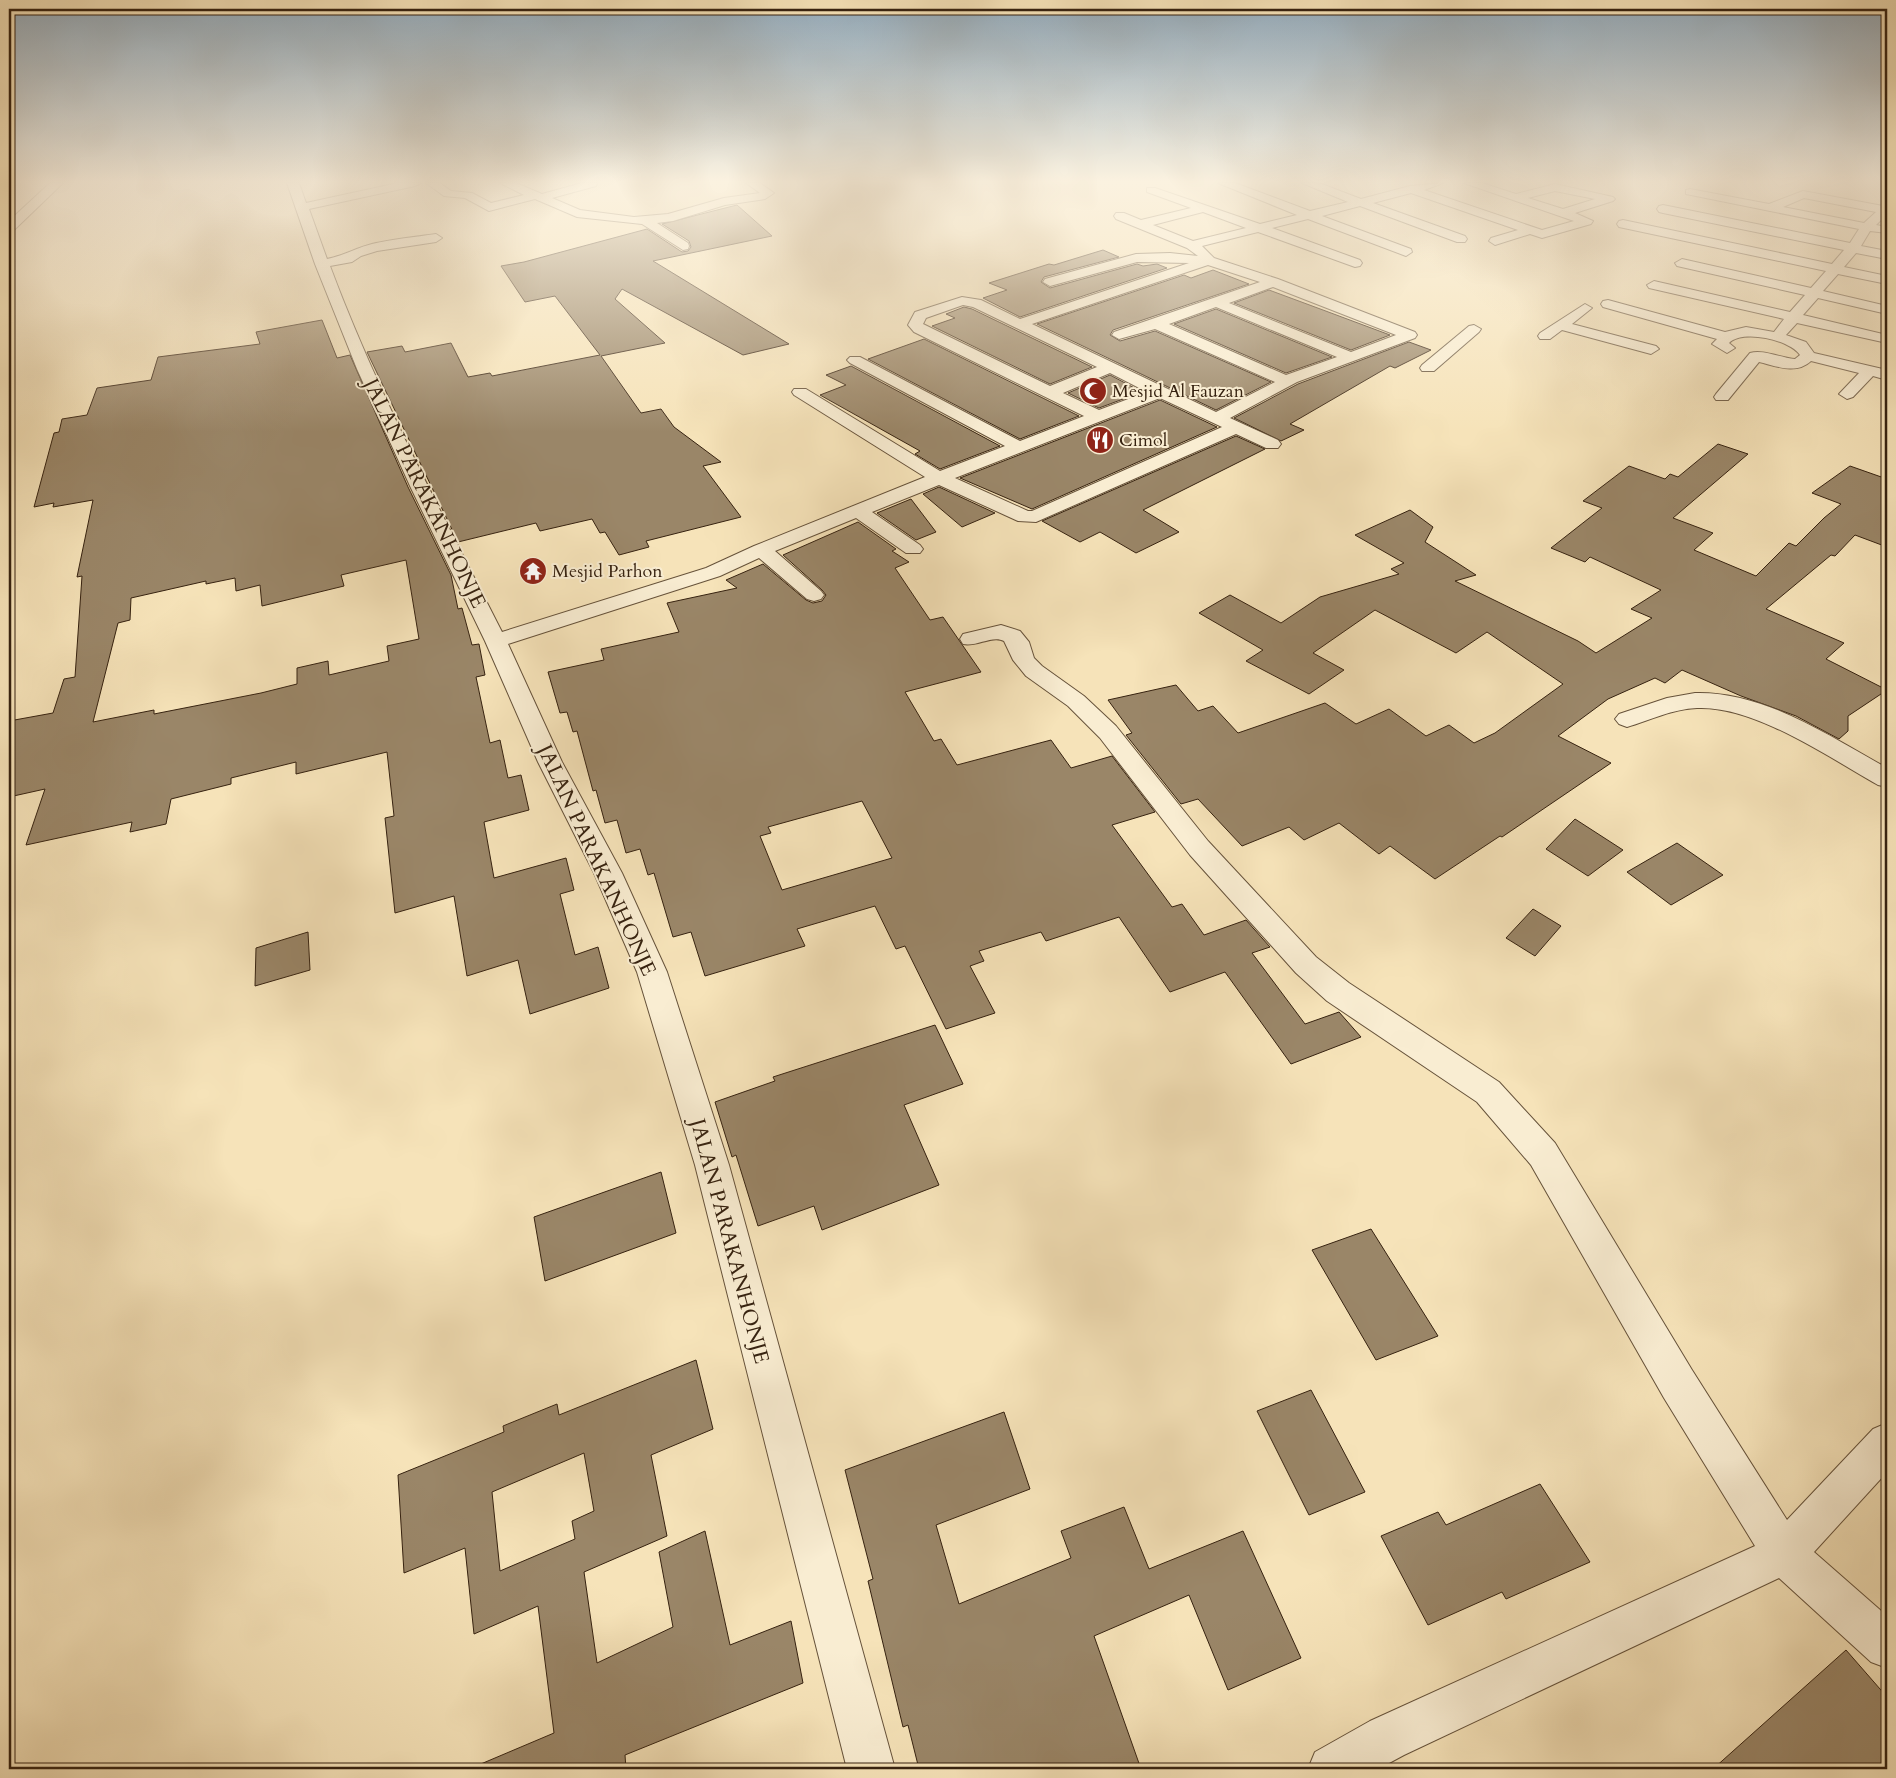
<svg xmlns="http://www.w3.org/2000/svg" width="1896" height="1778" font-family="Cardo,serif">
<rect width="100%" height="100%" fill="#f6e3b9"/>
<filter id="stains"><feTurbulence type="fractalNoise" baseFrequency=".004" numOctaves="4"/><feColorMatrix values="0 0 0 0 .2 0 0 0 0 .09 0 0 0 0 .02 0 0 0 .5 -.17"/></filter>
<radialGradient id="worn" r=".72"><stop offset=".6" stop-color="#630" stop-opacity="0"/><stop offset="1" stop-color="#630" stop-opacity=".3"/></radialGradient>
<g fill="#9a8668" stroke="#362210" fill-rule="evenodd">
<polygon points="737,205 772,236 653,261 789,344 743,355 622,289 615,299 665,343 601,356 641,413 661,409 674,427 721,462 703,466 741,517 646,541 649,547 619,555 605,532 600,533 592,519 540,531 536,523 458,542 367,352 402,346 405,352 451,343 468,377 490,373 492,376 600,355 555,296 525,302 501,266 524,262 647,229 682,252 688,251 691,247 689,241 662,224"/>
<polygon points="1103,250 1119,257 1044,277 1041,282 1050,288 1137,264 1143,266 1157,264 1167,268 1020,317 983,298 1007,290 989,283 1049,264 1054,265"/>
<polygon points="1213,270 1249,284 1113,330 1110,335 1120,341 1155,331 1271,382 1216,410 1037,324 1184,275 1191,278"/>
<polygon points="1269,290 1323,310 1390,335 1351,350 1234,303"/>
<polygon points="964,307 972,309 1092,367 1050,384 932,326 955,318 946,314"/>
<polygon points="1216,309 1332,357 1286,373 1174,324"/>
<path d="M322,320l15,38 13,-3 58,132 43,88 7,34 4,-1 10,37 7,-1 6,31 -9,2 14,66 10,-3 8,38 13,-3 8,35 -45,12 10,56 72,-20 8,32 -14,4 15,61 23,-8 11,41 -79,26 -12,-54 -51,16 -13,-80 -59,17 -10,-95 9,-2 -7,-64 -91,22v-12l-65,16v6l-60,15 -5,25 -36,8 2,-10 -106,23 19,-56 -36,8v-76l44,-8 11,-34 11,-2 7,-101 -5,1 16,-77 -40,7 1,-4 -20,4 20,-74 5,-1 3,-13 25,-4 10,-27 54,-8 7,-23 102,-13 -4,-12zM406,560l13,79 -32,7 2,15 -60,14 -1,-14 -31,7v16l-36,9 -107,21v-4l-61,12 25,-99 12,-3 1,-22 75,-17v3l29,-6 1,13 24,-6 2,21 82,-20 -3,-11z"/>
<polygon points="924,339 1079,416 1020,439 868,359"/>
<polygon points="1409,342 1431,350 1395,368 1390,366 1290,424 1304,430 1281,441 1234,418 1298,384"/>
<polygon points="851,366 1000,446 940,469 915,454 920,451 820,395 846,385 826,375"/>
<polygon points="1110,375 1142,392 1099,408 1068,393"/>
<polygon points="1160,400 1217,427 1032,509 960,478"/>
<polygon points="1236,436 1265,449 1143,510 1179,532 1136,553 1100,532 1080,542 1042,521"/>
<polygon points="1718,444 1748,454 1673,518 1713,533 1694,550 1756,576 1789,543 1796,546 1824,518 1841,504 1812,493 1850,466 1887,479 1887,547 1855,535 1835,556 1831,555 1766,609 1844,643 1826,659 1887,690 1848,716 1848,731 1839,739 1796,716 1741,696 1682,670 1665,683 1655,678 1608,699 1558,736 1611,763 1502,837 1500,836 1435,879 1390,846 1379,854 1339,823 1304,840 1289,827 1242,846 1198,799 1181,804 1126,735 1132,733 1108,700 1176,685 1198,711 1213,706 1238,733 1325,703 1356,724 1389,709 1426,736 1449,725 1474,743 1495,733 1563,684 1487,632 1456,653 1375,610 1313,653 1344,670 1309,694 1246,661 1263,650 1199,613 1230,595 1281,623 1320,597 1399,574 1391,569 1404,563 1355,535 1410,510 1433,527 1425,542 1476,575 1455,581 1578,641 1596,653 1652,618 1631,609 1661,590 1590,557 1585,562 1551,548 1602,508 1583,501 1629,466 1665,479 1670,474 1678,477"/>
<polygon points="939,487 995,513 962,527 923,494"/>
<polygon points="911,499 936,532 916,540 877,513"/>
<path d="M858,522l38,27 -4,2 17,11 -14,6 35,52 13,-3 38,55 -76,20 29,49 7,-2 16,26 94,-25 20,28 41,-12 43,56 -43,13 60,82 10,-3 22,31 42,-15 24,27 -18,6 53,71 34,-12 22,25 -70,27 -66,-92 -55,20 -51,-75 -73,24 -5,-9 -62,19 5,10 -14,5 25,47 -49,16 -41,-83 -9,3 -21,-43 -78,23 8,17 -100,30 -14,-44 -18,5 -19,-64 -6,2 -8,-26 -14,4 -9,-33 -12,3 -9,-33 -3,1 -16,-60 -4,1 -6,-20 -7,1 -12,-41 56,-12 -3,-11 78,-17 -12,-29 70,-15 -11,-8 37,-16 43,36 7,3 9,-2 4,-6 -4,-5 -39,-35zM862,801l30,57 -110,32 -22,-54 11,-3 -3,-6z"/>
<polygon points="1575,819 1623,850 1588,876 1546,849"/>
<polygon points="1677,843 1723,875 1671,905 1627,872"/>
<polygon points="1533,909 1561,926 1535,956 1506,938"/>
<polygon points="308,932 310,970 255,986 256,948"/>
<polygon points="935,1025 963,1084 904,1105 939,1185 822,1230 814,1206 758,1226 736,1155 732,1157 715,1102 775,1081 773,1077"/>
<polygon points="661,1172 676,1233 545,1281 534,1217"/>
<polygon points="1371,1229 1438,1336 1376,1360 1312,1250"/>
<path d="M696,1360l17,69 -62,26 16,81 -83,36 13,91 76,-36 -14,-75 46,-21 25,114 61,-24 12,62 -178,72 1,14h-157l85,-36 -16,-127 -64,28 -9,-86 -61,25 -6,-98 106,-43 -1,-6 54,-22 2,11zM584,1453l10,58 -22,10 3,18 -75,32 -8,-79z"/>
<polygon points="1311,1390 1365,1492 1309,1515 1257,1411"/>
<polygon points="1004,1412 1030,1489 936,1525 959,1604 1071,1558 1061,1531 1124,1507 1149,1569 1243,1531 1301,1658 1228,1690 1189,1595 1094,1636 1141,1769 919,1769 908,1725 903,1727 868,1581 873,1579 845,1470"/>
<polygon points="1540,1484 1590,1562 1506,1599 1502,1592 1428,1625 1381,1536 1438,1512 1446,1525"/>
<polygon points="1846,1650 1887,1697 1887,1769 1713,1769"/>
</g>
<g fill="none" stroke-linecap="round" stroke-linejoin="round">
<g stroke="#66523a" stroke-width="2">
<g id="street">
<polygon points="50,183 63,183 13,231 9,232 9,221"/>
<path d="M287,183h12l7,20 92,-20h23l-6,3 -106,23 18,50c16,-3 29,-11 45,-15 21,-5 43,-7 64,-10l6,4 -6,4 -59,9 -16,5 -9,6 -22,4c47,126 111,246 172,366l204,-64 48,-22 171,-69 -131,-82 -2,-3 2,-3h12l134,82 65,-25 -155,-83 -3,-3 3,-3h10l160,84 64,-25 -170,-84 -6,-7 7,-13 47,-15 19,3 39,19 169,-56 -52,-1 -87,24 -7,-4 2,-3 91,-25 34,-1 28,3 -11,-8 -71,-29 -2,-3 2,-3h8l17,7 50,-12 -44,-16v-4h8l105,36 37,-9 -79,-32h17l75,28 38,-9 -46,-19h17l42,16 49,-13 33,-3 -19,7 118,40 32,-9 -110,-38h18l34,11 39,-10 58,13 2,2 -2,2 -38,12 18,8 -2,3 -49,14 -12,-4 -35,11 -6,-4 2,-3 27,-8 -107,-37 -38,10 92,33 2,3 -2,3h-8l-97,-36 -38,10 89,33 1,3 -6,4 -98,-37 -36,9 88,32 2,3 -2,3 -5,1 -97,-35 -56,14 12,12 64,21 137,53 2,3 -2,3 -118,44 -67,36 48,22 3,4 -3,4h-12l-30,-14 -200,88 -18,-1 -79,-36 -67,27 48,33 3,4 -3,4h-14l-50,-35 -81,33 46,40 3,4 -3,4 -7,2 -7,-2 -48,-41 -39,18 -212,68 54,118 60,111 45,99 62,193 166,604h-48l-152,-604 -58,-193 -43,-99 -56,-111 -53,-121 -75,-155 -53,-117 -42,-105zM1555,191l40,8 -32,10 -35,-11zM1203,212l43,16 -53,13 -40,-16zM1208,265l52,17 -146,50 -2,3 7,4 36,-10 120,53 -59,30 -184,-88zM1273,287l123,48 -45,17 -122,-49zM963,305l10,2 124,60 -47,19 -127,-62 3,-6zM1216,307l121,50 -51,18 -117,-51zM1110,373l37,19 -48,18 -36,-17zM1160,398l62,29 -190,84h-4l-73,-33z"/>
<polygon points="426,183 440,183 451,191 472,193 491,203 524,195 500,183 516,183 542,194 582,183 597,183 596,186 552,198 580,210 634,217 668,214 724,198 760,193 746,183 760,183 774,193 765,199 725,205 673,221 657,223 688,243 689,246 688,249 683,250 642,224 577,217 535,199 489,211 465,198 444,196"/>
<path d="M1690,189l79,15 34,-13 80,15 4,-2v10l-11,11 11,2v6l-17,-2 -9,15 26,5v8l-31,-6 -12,14 43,9v8l-49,-10 -15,17 64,15v8l-69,-16 -15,17 84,20v8l-90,-20 -11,12 20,7 8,11 73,17v10l-14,-4 -20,21 -6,2 -8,-5 20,-21 -48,-12c-15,14 -35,5 -52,1l-31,38h-12l-2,-3 2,-3 34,-41c13,-4 31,5 45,6l5,-4c-10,-15 -57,-26 -71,-12l6,5 -8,5 -15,-9 5,-5 -114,-32 -2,-3 2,-3 5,-1 117,32 21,-5 28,5 10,-13 -135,-31 -2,-3 7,-4 136,31 15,-17 -128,-29 -2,-3 7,-4 129,29 15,-17 -207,-44 -2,-3 2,-3 4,-1 209,44 12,-14 -181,-37 -4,-1 -2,-3 2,-3 4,-1 187,38 9,-14 -173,-35v-4zM1804,198l72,14 -12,11 -81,-16z"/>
<polygon points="1585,304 1592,308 1572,324 1656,346 1659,349 1651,354 1562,330 1550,339 1540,339 1538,336 1540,333"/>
<polygon points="1474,325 1481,329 1479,332 1434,371 1422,371 1420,368 1422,365 1469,326"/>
<path d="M1001,625l19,6 9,11 5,16 8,8 42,30 32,30 92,115 108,116 33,26 150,99 56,61 137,227 95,150 86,-91 14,-6v49l-73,80 73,64v52l-16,-6 -92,-84 -375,177 -26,14h-70l7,-17 55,-31 385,-175 -91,-148 -133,-233 -54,-63 -150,-101 -31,-28 -106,-118 -90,-117 -32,-32 -42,-30 -13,-16 -9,-19c-12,-6 -27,6 -41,3l-3,-5 3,-5z"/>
<path d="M1695,693c69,-2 134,43 192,75v19l-9,-2c-48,-27 -124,-80 -181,-77 -24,1 -47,12 -70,19l-8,-3 -4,-5 4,-5 48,-16z"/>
</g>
</g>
<use href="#street" fill="#f9edd2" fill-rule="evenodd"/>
</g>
<linearGradient id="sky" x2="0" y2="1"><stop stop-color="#93acbe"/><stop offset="0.42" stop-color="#fbf2e0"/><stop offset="1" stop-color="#fbf2e0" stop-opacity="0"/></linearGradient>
<rect width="1896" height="432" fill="url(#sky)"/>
<defs>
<g id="mosque-disc" transform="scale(1.4375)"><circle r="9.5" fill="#8f2418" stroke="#f9edd2"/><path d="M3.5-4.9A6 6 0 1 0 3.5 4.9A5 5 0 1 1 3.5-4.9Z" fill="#fff"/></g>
<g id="restaurant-disc" transform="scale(1.4375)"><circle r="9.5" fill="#8f2418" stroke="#f9edd2"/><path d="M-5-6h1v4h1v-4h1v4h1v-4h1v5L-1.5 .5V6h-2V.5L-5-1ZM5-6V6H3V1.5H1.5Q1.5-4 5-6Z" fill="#fff"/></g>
<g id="temple-disc" transform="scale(1.4375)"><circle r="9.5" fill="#8f2418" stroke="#f9edd2"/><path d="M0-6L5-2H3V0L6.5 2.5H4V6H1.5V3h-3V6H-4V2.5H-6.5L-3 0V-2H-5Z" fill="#fff"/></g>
</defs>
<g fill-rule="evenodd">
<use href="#mosque-disc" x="1093" y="391"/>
<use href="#restaurant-disc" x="1100" y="440"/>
<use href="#temple-disc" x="533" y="571"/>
</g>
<g text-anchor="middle" stroke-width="4" stroke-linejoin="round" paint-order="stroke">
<g font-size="18" fill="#362210" stroke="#f9edd2" text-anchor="start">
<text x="1112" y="397">Mesjid Al Fauzan</text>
<text x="1119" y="446">Cimol</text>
<text x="552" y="577">Mesjid Parhon</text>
</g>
<g font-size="21" fill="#362210" stroke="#f9edd2">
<text transform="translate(425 493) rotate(64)" y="7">JALAN PARAKANHONJE</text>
<text transform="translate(597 860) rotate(65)" y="7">JALAN PARAKANHONJE</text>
<text transform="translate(730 1241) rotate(75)" y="7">JALAN PARAKANHONJE</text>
</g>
</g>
<rect width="1896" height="1778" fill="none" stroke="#f6e3b9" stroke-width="30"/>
<rect x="10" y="10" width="1876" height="1758" fill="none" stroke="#362210" stroke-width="2.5"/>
<rect x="15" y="15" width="1866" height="1748" fill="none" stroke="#362210"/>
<rect width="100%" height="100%" filter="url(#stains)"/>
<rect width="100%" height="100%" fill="url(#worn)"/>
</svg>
